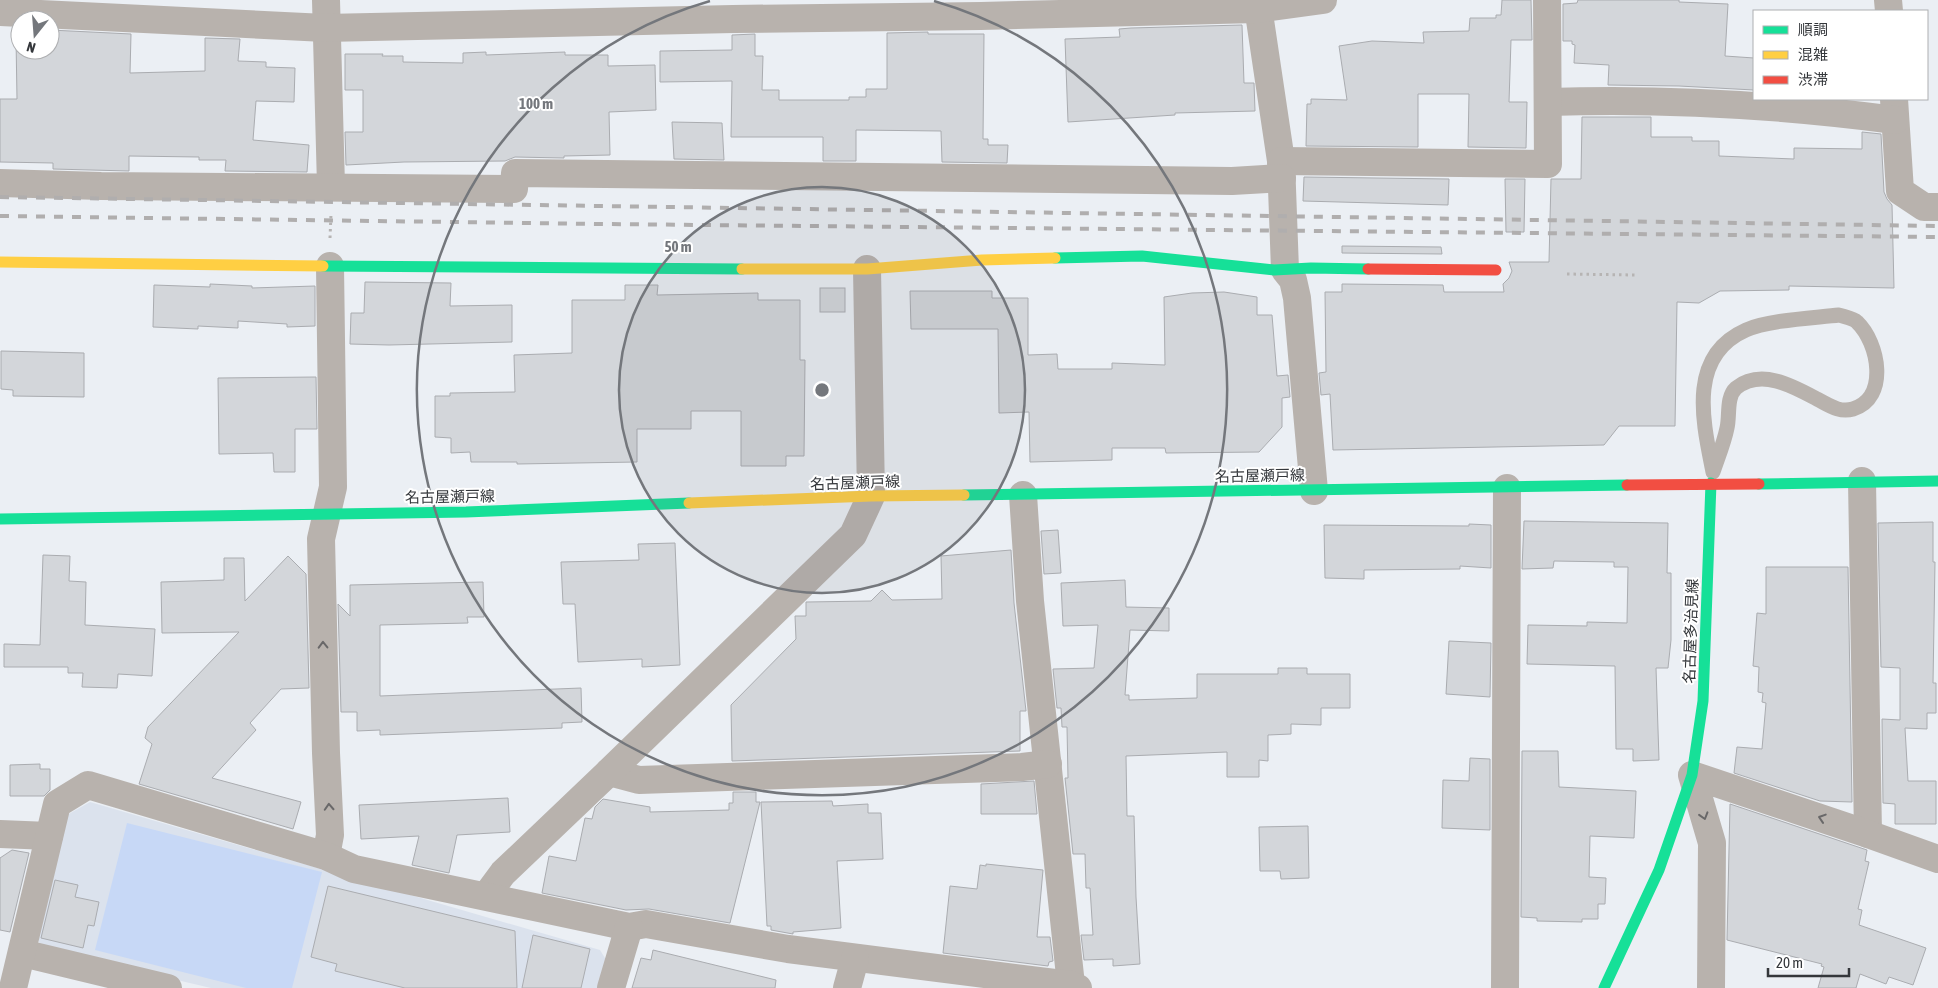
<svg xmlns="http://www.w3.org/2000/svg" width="1938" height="988" font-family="'Asap Condensed','Noto Sans JP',sans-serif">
<rect width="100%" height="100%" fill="#ebeff4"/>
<polygon fill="#dbe2ed" points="90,802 600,950 608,963 601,988 211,988 41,948 37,935 67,815"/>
<polygon fill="#c7d8f6" points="127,823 322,872 292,988 246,988 95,950"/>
<g fill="#d3d6da" stroke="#aaacb0">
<polygon points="1502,0 1531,0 1532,40 1511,40 1509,102 1527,102 1526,148 1468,147 1469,94 1418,94 1418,147 1306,146 1307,104 1311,104 1311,99 1347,100 1339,46 1372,41 1424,43 1423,32 1469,31 1470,18 1496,18 1496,15 1501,15"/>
<polygon points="1578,0 1679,0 1679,2 1728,4 1725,56 1754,58 1754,90 1679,86 1608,85 1609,65 1574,63 1575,45 1572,44 1572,41 1563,41 1563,4 1577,3"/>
<polygon points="1242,25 1244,83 1254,83 1255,111 1175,113 1175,115 1068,122 1065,39 1120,37 1119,29 1131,28"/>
<polygon points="50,30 131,34 130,73 205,71 205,38 240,39 238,61 266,62 266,67 295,68 294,102 256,101 253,140 309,145 307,172 225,171 226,160 199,160 199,157 129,156 129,171 53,169 53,163 0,162 0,99 17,99 16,38 20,38 20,50 50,50"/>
<polygon points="928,32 928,34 984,34 983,139 988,139 988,145 1008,145 1007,163 942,162 941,131 856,130 856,161 823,161 823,137 731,137 732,81 660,82 660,51 732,50 732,35 755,34 755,56 763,56 762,90 779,90 779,100 849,100 849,97 866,97 866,89 887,89 887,33"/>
<polygon points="486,52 486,55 565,52 565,55 608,55 608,66 655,65 656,110 609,112 610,155 564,156 564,158 515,157 505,161 404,162 346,165 345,132 363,132 363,90 345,90 345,54 383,54 382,56 403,56 403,62 463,63 463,53"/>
<polygon points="1582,117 1651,117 1651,137 1692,137 1692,141 1719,141 1719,156 1794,159 1794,148 1862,149 1862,132 1881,134 1884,192 1887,199 1892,205 1894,288 1789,286 1789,290 1720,291 1699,303 1677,302 1675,426 1619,426 1604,445 1333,450 1330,394 1321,395 1319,373 1326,372 1325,292 1342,292 1342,284 1443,285 1444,292 1504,292 1503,284 1509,278 1512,271 1509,262 1549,262 1551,179 1581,179"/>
<polygon points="672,122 722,123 724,160 674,159"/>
<polygon points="1304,177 1449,179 1448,205 1303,201"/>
<polygon points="1505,179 1525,179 1524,232 1506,232"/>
<polygon points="1342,246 1441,247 1442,254 1342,253"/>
<polygon points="365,282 451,283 450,306 512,305 512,342 389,345 350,344 351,313 364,313"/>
<polygon points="210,284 252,286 252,288 315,286 315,326 287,327 287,324 238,321 238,328 198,326 198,329 153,327 154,285 210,287"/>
<polygon points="625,285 658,285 657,295 758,293 758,300 800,300 800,360 805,360 804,456 786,456 786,466 741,466 741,411 691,411 691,429 637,429 637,462 517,464 517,462 471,462 470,452 451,453 451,438 435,437 435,396 450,396 450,393 515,392 514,355 572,353 572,300 625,300"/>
<rect x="820" y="288" width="25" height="24"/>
<polygon points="910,291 992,291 992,298 1028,298 1028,355 1057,354 1058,369 1112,369 1112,363 1165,365 1164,297 1192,293 1224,292 1257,297 1257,315 1272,315 1277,376 1288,375 1290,397 1282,398 1282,427 1259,452 1166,453 1165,448 1112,448 1112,460 1030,462 1029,412 999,413 998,329 911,329"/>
<polygon points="1,351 84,353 84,397 13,396 13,390 1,389"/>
<polygon points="316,377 317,429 295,429 295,472 274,472 273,453 219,454 218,378"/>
<polygon points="1524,521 1668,523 1667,573 1671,573 1671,640 1668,668 1656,668 1659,760 1633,761 1633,749 1616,749 1615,666 1527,664 1528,625 1587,626 1587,622 1627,623 1628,567 1614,567 1614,562 1554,561 1553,568 1522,569"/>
<polygon points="1933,522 1933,562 1935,562 1933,683 1936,683 1936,713 1927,713 1927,729 1905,728 1908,781 1936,781 1936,824 1895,824 1895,804 1883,803 1882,719 1900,720 1900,668 1881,667 1878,523"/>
<polygon points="1469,524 1491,525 1491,568 1460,566 1460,569 1364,570 1364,579 1325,578 1324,525 1469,526"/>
<polygon points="1058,530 1061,573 1044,574 1041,531"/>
<polygon points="675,543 680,665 642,667 642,659 578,662 575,604 563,604 561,562 639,560 638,544"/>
<polygon points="1011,550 1014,603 1026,711 1020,711 1020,751 732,761 731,705 796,639 795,616 806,616 806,602 871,601 882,590 892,600 942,599 941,556"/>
<polygon points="43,555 70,556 69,581 86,582 85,625 155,629 152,676 118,674 117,688 82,687 83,673 68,673 68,667 4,667 4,644 40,645"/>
<polygon points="288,556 306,574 309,688 281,689 250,723 256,730 212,778 301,802 293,829 139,784 152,744 145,738 148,727 239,632 162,633 161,582 224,580 224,558 244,558 245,601"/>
<polygon points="1766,567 1848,567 1852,802 1820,801 1734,773 1737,747 1762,749 1766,703 1762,702 1763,693 1758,692 1759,667 1753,666 1757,613 1766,614"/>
<polygon points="1125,580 1126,607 1169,608 1169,631 1130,630 1125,695 1129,695 1129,700 1197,698 1197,674 1278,674 1278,668 1307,668 1307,674 1350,674 1350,708 1321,708 1321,725 1291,724 1291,734 1268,735 1268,761 1259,760 1259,777 1227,777 1227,752 1126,756 1127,816 1134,816 1136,897 1140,964 1113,966 1113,959 1084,960 1081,935 1093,935 1090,888 1086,888 1085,854 1073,854 1065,778 1068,778 1067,727 1062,727 1061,708 1057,708 1053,669 1094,668 1098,625 1063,626 1061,583"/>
<polygon points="483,582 484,617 467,617 468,623 380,625 380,696 581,688 582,722 562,723 562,728 380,735 380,730 357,731 357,712 341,712 338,604 350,616 350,585"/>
<polygon points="1449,641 1491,643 1490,697 1446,694"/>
<polygon points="1522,751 1558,751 1559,787 1636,791 1634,838 1590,836 1589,877 1606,878 1605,904 1598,904 1598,919 1582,919 1582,922 1537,921 1537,918 1521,917"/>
<polygon points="1470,758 1490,759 1490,830 1442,828 1443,780 1469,781"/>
<polygon points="40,764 40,769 50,769 50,790 44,796 10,796 10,765"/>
<polygon points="1034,781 1037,814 981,814 981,784"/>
<polygon points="733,792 756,792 756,802 760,802 730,923 649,909 626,910 542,893 549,856 576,861 585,818 592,819 595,807 603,799 650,807 650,812 729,810 729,803 733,803"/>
<polygon points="508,798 510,832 457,835 449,873 412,865 419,836 361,839 359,805"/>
<polygon points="832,801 833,806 868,804 868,813 881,813 883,859 837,861 841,928 793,932 793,934 771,930 771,926 767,926 761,802"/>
<polygon points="1730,804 1867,850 1865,861 1869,862 1858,909 1862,910 1859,925 1926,948 1913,985 1889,977 1886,984 1860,974 1856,988 1818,988 1824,967 1821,966 1822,964 1727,940"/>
<polygon points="1308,826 1309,878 1281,879 1280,871 1260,871 1259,827"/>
<polygon points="12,850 29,853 10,932 0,930 0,858"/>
<polygon points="986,864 1043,870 1037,937 1050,937 1053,961 1049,962 1048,966 943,953 950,886 977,889 980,865 986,866"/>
<polygon points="55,880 78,885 75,897 99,902 94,926 88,925 83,948 41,938"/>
<polygon points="328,886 515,931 517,988 405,988 335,971 337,964 311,957"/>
<polygon points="533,935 590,949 581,988 522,988"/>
<polygon points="653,950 776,980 775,988 632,988 641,958 651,960"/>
</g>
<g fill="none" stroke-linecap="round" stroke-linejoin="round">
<g stroke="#b6b4b3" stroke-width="3" stroke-dasharray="2.5 4" stroke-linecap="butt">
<polyline points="330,238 331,214"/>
<polyline points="1567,274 1635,275"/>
</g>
<path stroke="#b8b2ad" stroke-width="15" d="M1839,315c6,2 14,3 18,7 22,21 32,76 -4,87 -14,4 -24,-4 -36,-10 -24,-13 -56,-31 -81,-11 -10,9 -6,28 -9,40 -3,15 -9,29 -14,44 -10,-50 -26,-116 33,-142 22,-10 68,-12 93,-15z"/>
<g stroke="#b8b2ad" stroke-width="28">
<polyline points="326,0 331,186"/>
<polyline points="1257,0 1281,161 1285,270 1293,280 1297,298 1314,491"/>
<polyline points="1888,0 1889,11"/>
<polyline points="0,12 325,28 733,19 981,16 1257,9 1323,0"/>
<polyline points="1894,99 1900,191 1924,207 1938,207"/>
<path d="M1548,102c116,-4 232,3 347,18"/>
<polyline points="1281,161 1548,164 1547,0"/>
<polyline points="0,183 101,186 514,189 515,173 1232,181 1282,178"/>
<polyline points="1862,481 1868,834"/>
<polyline points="1023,495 1030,601 1071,985"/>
<polyline points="609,772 639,780 1022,767 1048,764"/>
<polyline points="0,834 49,836"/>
<polyline points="326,856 330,835 326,753 321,539 333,487 330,266"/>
<polyline points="486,896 503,873 609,772 853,535 871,496 867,269"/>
<polyline points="22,953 168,988"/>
<polyline points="13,988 57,804 88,785 326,856 354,869 629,927 646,924 788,949 1071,985 1078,988"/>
<polyline points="611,988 629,927"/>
<polyline points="847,988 855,959"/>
<polyline points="1505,988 1507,488"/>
<polyline points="1711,988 1712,843 1692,775 1868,834 1938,859"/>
</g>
<g stroke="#16e098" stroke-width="11">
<polyline points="1055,258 1142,256 1274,270 1311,268 1368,269"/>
<polyline points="323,266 742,269"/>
<polyline points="1759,484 1938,481"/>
<polyline points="964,495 1627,485"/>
<polyline points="0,519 466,512 689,503"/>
<polyline points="1604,988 1659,870 1692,775 1703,701 1711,483"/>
</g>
<g stroke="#ffcf43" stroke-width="11">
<polyline points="0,262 323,266"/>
<polyline points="742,269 867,269 982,260 1055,258"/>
<polyline points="689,503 871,496 964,495"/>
</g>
<g stroke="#f24e42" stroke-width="11">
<polyline points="1368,269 1496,270"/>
<polyline points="1627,485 1759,484"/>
</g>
<g stroke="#b0aeae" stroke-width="4" stroke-dasharray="9 9" stroke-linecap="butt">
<polyline points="0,197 1938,226"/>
<polyline points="0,216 602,224 1938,237"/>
</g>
</g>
<defs><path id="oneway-chevron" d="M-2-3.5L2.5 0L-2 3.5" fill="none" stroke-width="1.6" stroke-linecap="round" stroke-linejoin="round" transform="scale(1.25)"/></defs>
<g stroke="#696869">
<use href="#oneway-chevron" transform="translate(323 645) rotate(-91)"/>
<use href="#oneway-chevron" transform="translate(329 807) rotate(-93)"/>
<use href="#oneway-chevron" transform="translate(1704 816) rotate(73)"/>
<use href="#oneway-chevron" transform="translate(1822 818) rotate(-162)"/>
</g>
<circle cx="822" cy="390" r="203" fill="#74777c" fill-opacity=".12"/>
<g fill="none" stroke="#74777c" stroke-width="2.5">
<circle cx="822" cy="390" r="203"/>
<path d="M934 1A405 405 0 1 1 710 1"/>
</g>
<g text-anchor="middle" stroke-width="4" stroke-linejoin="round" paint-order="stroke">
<g font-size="15" fill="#34373b" stroke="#fff">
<text transform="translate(1260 476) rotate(-1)" y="5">名古屋瀬戸線</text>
<text transform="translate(855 483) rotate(-2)" y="5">名古屋瀬戸線</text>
<text transform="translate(450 497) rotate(-1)" y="5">名古屋瀬戸線</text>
<text transform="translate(1691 631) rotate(-88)" y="5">名古屋多治見線</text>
</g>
</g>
<circle cx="822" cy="390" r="8" fill="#74777c" stroke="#fff" stroke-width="2.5"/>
<g font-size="15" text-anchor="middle" font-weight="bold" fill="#74777c" stroke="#fff" stroke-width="4" stroke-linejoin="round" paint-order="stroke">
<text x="536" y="109">100 m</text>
<text x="678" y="252">50 m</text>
</g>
<rect x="1753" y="10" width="175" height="90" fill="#ffffff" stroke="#aeafb1"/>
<rect x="1763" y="26" width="25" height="8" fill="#16e098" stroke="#aeafb1"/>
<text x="1798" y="35" font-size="15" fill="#34373b">順調</text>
<rect x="1763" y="51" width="25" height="8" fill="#ffcf43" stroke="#aeafb1"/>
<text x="1798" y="60" font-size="15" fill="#34373b">混雑</text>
<rect x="1763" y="76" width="25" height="8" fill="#f24e42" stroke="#aeafb1"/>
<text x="1798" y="85" font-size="15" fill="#34373b">渋滞</text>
<g transform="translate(35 35) rotate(197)"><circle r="24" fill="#ffffff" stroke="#aeafb1"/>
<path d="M0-4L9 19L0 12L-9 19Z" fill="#74777c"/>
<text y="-8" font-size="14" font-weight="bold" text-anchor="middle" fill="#34373b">N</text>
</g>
<path d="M1768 968v8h81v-8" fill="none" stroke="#34373b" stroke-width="2.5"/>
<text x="1776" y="968" font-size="15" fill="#34373b" stroke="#ffffff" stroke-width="4" paint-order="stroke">20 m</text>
</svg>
